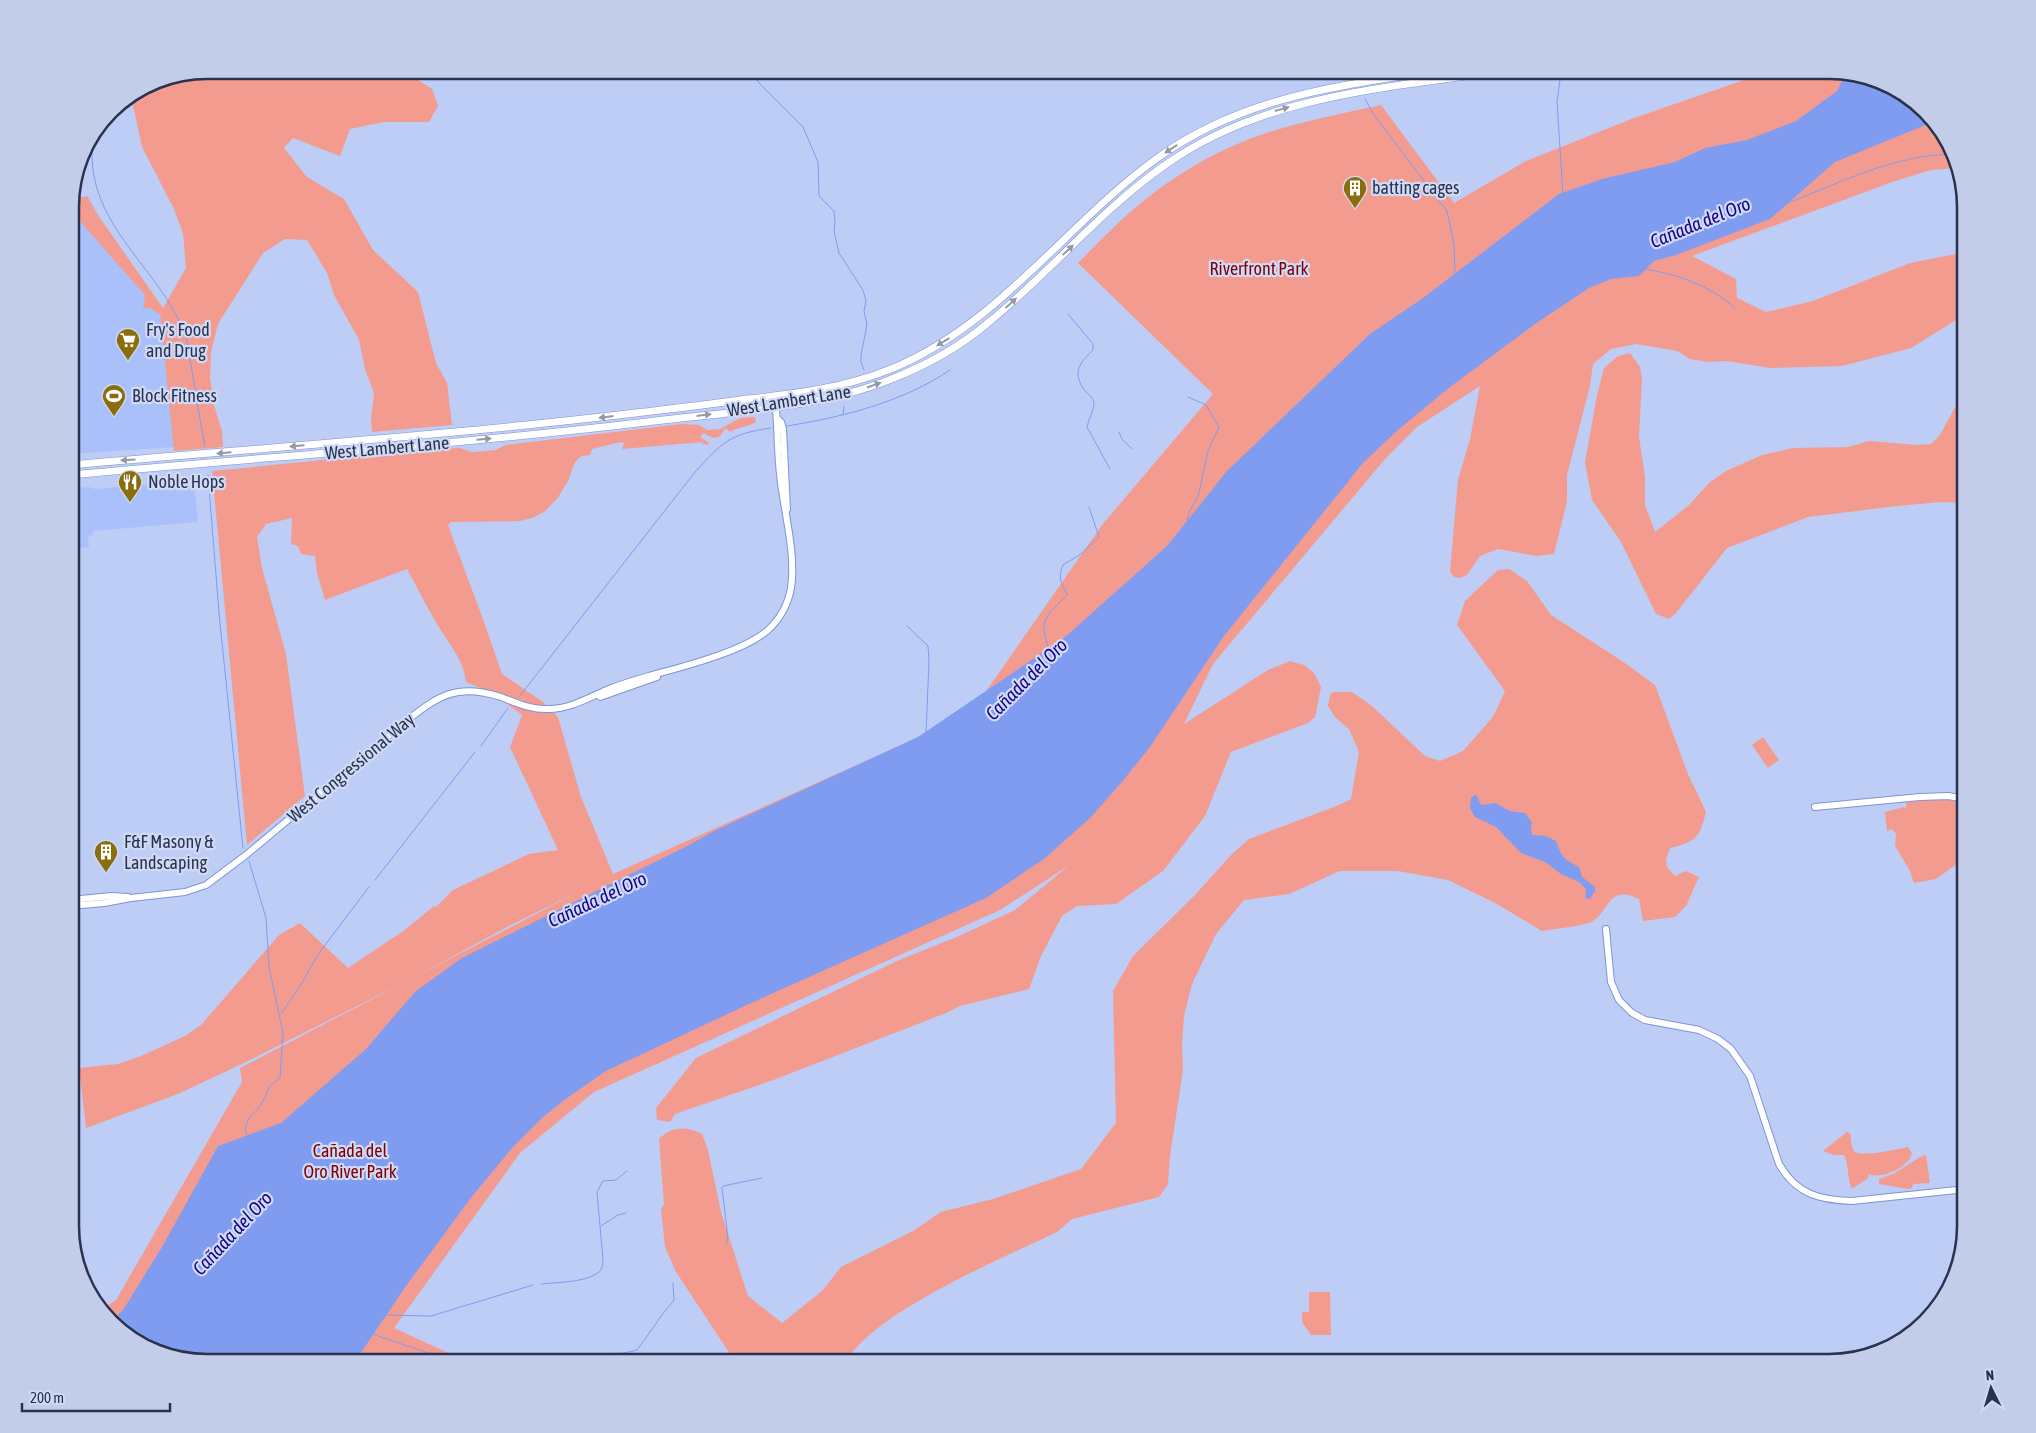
<svg xmlns="http://www.w3.org/2000/svg" width="2036" height="1433" font-family="'Asap Condensed',sans-serif">
<rect width="100%" height="100%" fill="#becdf5"/>
<g fill="#aac0fa">
<polygon points="88,196 99,216 136,272 160,313 174,447 70,454 70,200"/>
<polygon points="194,481 198,522 93,531 93,535 88,536 89,547 70,549 70,489 89,487 95,489 153,484 156,487 170,487 175,482"/>
<polygon points="70,574 74,616 77,620 76,623 80,663 70,663"/>
</g>
<g fill="#f49b8f">
<polygon points="206,70 403,70 432,89 438,106 429,122 384,122 350,129 340,156 293,138 284,148 307,177 344,199 373,250 418,292 436,363 447,383 452,425 372,432 371,419 374,393 365,369 359,340 334,295 327,273 307,240 285,239 263,253 218,324 211,352 210,378 214,405 222,431 223,447 174,451 160,313 158,314 151,308 143,308 145,298 144,294 70,210 70,200 87,196 95,211 163,308 186,268 183,233 174,209 142,147 131,96 154,80"/>
<path d="M1759,70h71l76,23 42,45 8,30 -25,2 -36,11 -203,75 44,23 1,19 29,14 47,-11 97,-38 56,-11v62l-55,34 -69,18 -72,2 -43,-7 -19,1 -18,-3 -13,-8 -41,-7 -25,5 -18,15 -3,22 -23,89v27l-13,52 -17,2 -39,-7 -18,7 -13,19 -8,3 -5,-1 -4,-5 8,-92 12,-41 10,-53 -63,41 -32,32 -172,205 -29,60 84,-54 22,-9 14,4 10,8 7,14 -6,30 -7,6 -77,29 -26,64 -42,55 -47,33 -39,2 -15,10 -21,40 -12,33 -69,17 -14,7 -170,66 -101,35 -5,8 -13,-2 -1,-12 40,-50 203,-98 60,-24 56,-26 53,-44 -68,44 -406,182 -74,61 -126,175 76,35h-64l-17,-3 -17,3h-166l-76,-23 -28,-31 14,-9 126,-218 -2,-14 340,-177 -71,35 -98,53 -161,81 -72,34 -92,34 -7,-60 39,-4 23,-8 44,-20 16,-11 78,-90 21,-12 48,45 58,-39 28,-23 2,1 17,-17 76,-36 29,-4 -48,-103 12,-32 -29,-22 -27,-11c-2,-24 -22,-44 -33,-65 -9,-15 -17,-32 -26,-48l-82,31 -8,-27 -2,-17 -14,-2 -3,-8 -7,-2 1,-26 -26,6 -9,13 5,31 24,86 19,142 -58,49 -35,-374 213,-21 35,-2 12,4 24,-2 9,-5 176,-21 18,1 8,5 13,-1 20,-11 15,-1 1,5c-8,5 -18,5 -26,10l-3,-3h-3c-4,12 -11,10 -20,4l-4,4 9,6 -1,2 -6,-1 1,-2 -81,7 2,-6 -3,-1 -29,7 -2,6 -9,1 -6,6 -7,19 -11,18 -13,13 -12,6 -12,3 -69,1 -3,3 36,97 18,52 41,28 15,15 23,80 32,77 333,-149 29,-18 127,-182 111,-131 -135,-131c17,-17 33,-34 51,-50 31,-27 68,-52 106,-68 46,-20 97,-29 146,-40l73,98 72,-42 108,-43 116,-40 9,2z"/>
<polygon points="1630,353 1640,367 1642,379 1639,437 1645,477 1645,505 1655,532 1689,505 1709,483 1726,471 1762,455 1793,448 1848,447 1869,441 1917,445 1931,444 1940,435 1966,387 1966,503 1941,502 1897,506 1808,517 1727,548 1676,613 1669,619 1656,614 1621,542 1592,500 1585,462 1597,395 1604,368 1618,356"/>
<path d="M1509,569l18,12 24,34 74,48 30,22 33,89 18,38c-6,25 -10,30 -36,36l-4,12 1,7 8,9 11,-5 13,6 -13,29 -11,11 -32,4 -4,-22c-31,-15 -29,11 -46,22 -8,5 -41,8 -51,10l-45,-27 -49,-24 -50,-9h-58l-51,23 -45,6 -28,34 -24,50 -8,32 -2,28 1,26 -13,86 -2,28 -9,13 -87,22 -15,13c-55,27 -183,79 -212,131h-109l-60,-91 -11,-25 -4,-39 3,-3 -5,-66c13,-13 27,-13 43,-5l6,16 13,62 27,84 34,27 40,-32 19,-24 72,-36 28,-19 52,-13 88,-30 35,-46 -3,-132 20,-35 62,-61 36,-40 18,-16 90,-34 12,-6 8,-47 -10,-23 -14,-12 -7,-11 2,-11 3,-3h19l20,14 53,50 15,5 23,-10 30,-34 12,-26 -48,-66 8,-24 33,-31z"/>
<polygon points="1763,737 1779,760 1768,768 1752,745"/>
<polygon points="1942,799 1966,801 1966,852 1957,864 1936,879 1914,883 1909,869 1895,846 1896,834 1892,829 1887,831 1885,812 1904,807 1906,809 1906,802"/>
<path d="M1847,1132l3,1c1,4 1,17 5,19 10,5 42,-3 53,-5l4,6c-3,14 -30,27 -43,21l-2,5 -14,9 -2,-1c-4,-10 -2,-23 -7,-32h-10l-11,-4z"/>
<polygon points="1926,1155 1930,1183 1913,1184 1912,1188 1908,1189 1879,1184 1879,1179 1893,1174 1920,1157"/>
<polygon points="1309,1292 1330,1292 1331,1335 1311,1335 1302,1322 1302,1312 1309,1312"/>
<polygon points="480,1353 523,1356 522,1363 479,1363"/>
</g>
<g fill="#7f9cf1">
<polygon points="1845,75 1906,93 1933,122 1835,162 1770,219 1676,255 1654,261 1639,276 1611,279 1589,288 1535,324 1450,387 1399,429 1363,463 1224,636 1150,747 1121,783 1090,818 1044,859 986,898 751,1003 606,1071 567,1098 543,1117 512,1148 470,1199 406,1286 360,1354 345,1363 206,1363 130,1340 112,1320 123,1310 162,1247 218,1146 281,1123 365,1050 416,991 462,958 687,846 714,831 918,737 1064,638 1167,546 1227,471 1370,334 1423,298 1559,194 1602,179 1675,162 1705,148 1747,140 1796,121 1837,91"/>
<path d="M1475,795l2,1 4,9 14,-2 15,8 15,2 7,9 -1,7 1,6 14,1 10,5c6,17 8,18 23,26l3,10 13,10v4l-5,8 -5,-1 1,-9 -7,-7 -18,-8 -16,-12 -24,-9 -25,-26 -21,-10 -5,-9 1,-10z"/>
</g>
<g fill="none" stroke-linecap="round" stroke-linejoin="round">
<g stroke="#7f9cf1" stroke-width="1">
<polyline points="750,70 760,84 803,127 818,162 819,196 834,211 835,222 834,231 839,253 863,290 866,301 864,311 867,324 865,335 861,355 861,362 864,370"/>
<polyline points="1350,70 1353,77"/>
<polyline points="1561,72 1557,102 1563,194"/>
<polyline points="1365,99 1374,115 1447,211 1454,244 1455,273"/>
<path d="M95,132c0,9 -4,18 -3,26 2,73 72,115 94,179 3,11 4,23 6,34 4,25 8,50 13,75"/>
<path d="M1788,203c53,-21 107,-48 164,-49"/>
<path d="M1646,269c35,7 61,15 89,39"/>
<path d="M1068,314l25,30v6c-12,12 -21,21 -10,38 3,6 11,8 11,16 0,6 -6,17 -7,23l23,42"/>
<polyline points="843,414 844,406"/>
<path d="M787,426c56,-9 116,-24 163,-56"/>
<polyline points="1119,432 1122,439 1132,449"/>
<polyline points="208,475 219,613 243,848"/>
<polyline points="1187,521 1190,510 1198,497 1208,451 1219,427 1206,405 1188,397"/>
<polyline points="907,626 928,646 929,661 926,733"/>
<path d="M1049,649c-12,-30 -1,-34 18,-54 -5,-14 -10,-14 -4,-30l18,-11 18,-17 -10,-30"/>
<path d="M519,697l176,-225c28,-30 34,-38 76,-44"/>
<polyline points="481,746 508,708"/>
<polyline points="375,880 475,752"/>
<polyline points="281,1014 302,983 319,953 369,887"/>
<polyline points="247,1137 245,1129 249,1118 260,1107 270,1086 280,1078 283,1033 269,967 266,918 249,861"/>
<polyline points="601,1226 618,1215 626,1213"/>
<polyline points="726,1244 728,1238 722,1188 723,1186 762,1178"/>
<path d="M541,1284c17,-2 40,-1 55,-10 6,-3 7,-8 7,-14l-6,-68 6,-11 13,-1 11,-9"/>
<polyline points="386,1315 431,1316 533,1285"/>
<polyline points="372,1334 437,1356 480,1363"/>
<path d="M533,1362l29,-6 62,-3 13,-3c13,-17 23,-34 37,-50l-1,-17"/>
</g>
<g stroke="#7e94d4" stroke-width="8">
<g id="tertiary">
<polyline points="777,418 781,422 783,429 787,509"/>
<polyline points="600,697 657,677"/>
<polyline points="1815,807 1920,797 1948,796 1966,799"/>
<polyline points="70,900 112,896 128,897"/>
<path d="M70,906l34,-3 27,-5 54,-6 21,-7 40,-30 159,-133c34,-27 52,-39 96,-25 16,6 30,13 48,12 21,0 41,-12 60,-20 13,-5 26,-9 40,-13 32,-9 94,-24 119,-46 12,-11 20,-26 23,-42 5,-33 -6,-73 -10,-105 -4,-29 -3,-58 -6,-87"/>
<path d="M1606,929l5,53 8,18 13,13 13,7 54,10 19,9 13,10 19,27 29,88c17,30 40,36 73,37l114,-12"/>
</g>
</g>
<g stroke="#7e94d4" stroke-width="8">
<g id="secondary">
<path d="M70,465c192,-17 383,-30 574,-53 34,-4 69,-8 103,-13 49,-5 97,-11 144,-30 109,-45 173,-143 265,-210 87,-63 183,-73 286,-89"/>
<path d="M70,475c192,-18 385,-30 577,-53 78,-10 169,-13 242,-42 36,-14 71,-33 100,-58 62,-50 113,-114 179,-159 99,-69 222,-75 338,-93"/>
</g>
</g>
<g stroke="#7e94d4" stroke-width="9">
<polyline id="primary" points="70,1223 72,1241"/>
</g>
<use href="#tertiary" stroke="#fff" stroke-width="6"/>
<use href="#secondary" stroke="#fff" stroke-width="7"/>
<use href="#primary" stroke="#fff" stroke-width="8"/>
</g>
<defs><path id="oneway-solid" d="M-6-.8H1V-3.2L6.5 0L1 3.2V.8H-6Z" transform="scale(1.25)"/></defs>
<g fill="#9499a6">
<use href="#oneway-solid" transform="translate(1282 109) rotate(-16)"/>
<use href="#oneway-solid" transform="translate(1171 149) rotate(147)"/>
<use href="#oneway-solid" transform="translate(1068 250) rotate(-43)"/>
<use href="#oneway-solid" transform="translate(1011 303) rotate(-42)"/>
<use href="#oneway-solid" transform="translate(943 342) rotate(149)"/>
<use href="#oneway-solid" transform="translate(874 385) rotate(-19)"/>
<use href="#oneway-solid" transform="translate(704 415) rotate(-7)"/>
<use href="#oneway-solid" transform="translate(606 417) rotate(173)"/>
<use href="#oneway-solid" transform="translate(484 439) rotate(-5)"/>
<use href="#oneway-solid" transform="translate(297 446) rotate(175)"/>
<use href="#oneway-solid" transform="translate(224 453) rotate(175)"/>
<use href="#oneway-solid" transform="translate(128 460) rotate(176)"/>
</g>
<defs>
<g id="building-pin" transform="scale(1.25)"><path d="M0 17L-7.5 6A9.5 9.5 0 1 1 7.5 6Z" fill="#8b6d0e" stroke="#d0daf6"/><path d="M-4-6H4V6H1V3H-1V6H-4ZM-2.5-4.3h1.7v1.8h-1.7ZM.8-4.3h1.7v1.8H.8ZM-2.5-1h1.7V.8h-1.7ZM.8-1h1.7V.8H.8Z" fill="#fff"/></g>
<g id="supermarket-pin" transform="scale(1.25)"><path d="M0 17L-7.5 6A9.5 9.5 0 1 1 7.5 6Z" fill="#8b6d0e" stroke="#d0daf6"/><path d="M-6-5.5h2.5l.6 2H6L4.5 2H-2.5L-4.4-4H-6ZM-1.5 3.2a1.3 1.3 0 1 0 .1 0ZM3 3.2a1.3 1.3 0 1 0 .1 0Z" fill="#fff"/></g>
<g id="stadium-pin" transform="scale(1.25)"><path d="M0 17L-7.5 6A9.5 9.5 0 1 1 7.5 6Z" fill="#8b6d0e" stroke="#d0daf6"/><path d="M0-5a6.5 5 0 1 0 0 10a6.5 5 0 1 0 0-10ZM-3.5-1.8h7v3.6h-7Z" fill="#fff"/></g>
<g id="restaurant-pin" transform="scale(1.25)"><path d="M0 17L-7.5 6A9.5 9.5 0 1 1 7.5 6Z" fill="#8b6d0e" stroke="#d0daf6"/><path d="M-5-6h1v4h1v-4h1v4h1v-4h1v5L-1.5 .5V6h-2V.5L-5-1ZM5-6V6H3V1.5H1.5Q1.5-4 5-6Z" fill="#fff"/></g>
</defs>
<g fill-rule="evenodd">
<use href="#building-pin" x="1355" y="188"/>
<use href="#supermarket-pin" x="128" y="340"/>
<use href="#stadium-pin" x="114" y="396"/>
<use href="#restaurant-pin" x="130" y="482"/>
<use href="#building-pin" x="106" y="852"/>
</g>
<g text-anchor="middle" stroke-width="4.5" stroke-linejoin="round" paint-order="stroke">
<g font-size="18" fill="#2a334e" stroke="#d0daf6" text-anchor="start">
<text x="1372" y="194">batting cages</text>
<text x="146" y="336">Fry's Food<tspan x="146" dy="21">and Drug</tspan></text>
<text x="132" y="402">Block Fitness</text>
<text x="148" y="488">Noble Hops</text>
<text x="124" y="848">F&amp;F Masony &amp;<tspan x="124" dy="21">Landscaping</tspan></text>
</g>
<g font-size="18" fill="#7f0002" stroke="#d0daf6">
<text x="1259" y="275">Riverfront Park</text>
<text x="350" y="1157">Cañada del<tspan x="350" dy="21">Oro River Park</tspan></text>
</g>
<g font-size="18" fill="#2a334e" stroke="#d0daf6">
<text transform="translate(789 401) rotate(-9)" y="6">West Lambert Lane</text>
<text transform="translate(387 448) rotate(-5)" y="6">West Lambert Lane</text>
<text transform="translate(351 768) rotate(-40)" y="6">West Congressional Way</text>
</g>
<g font-size="19" font-style="italic" fill="#12038a" stroke="#d0daf6">
<text transform="translate(1700 222) rotate(-22)" y="7">Cañada del Oro</text>
<text transform="translate(1026 679) rotate(-45)" y="7">Cañada del Oro</text>
<text transform="translate(597 899) rotate(-25)" y="7">Cañada del Oro</text>
<text transform="translate(232 1233) rotate(-47)" y="7">Cañada del Oro</text>
</g>
</g>
<path d="M0 0H2036V1433H0ZM207 79H1829A128 128 0 0 1 1957 207V1226A128 128 0 0 1 1829 1354H207A128 128 0 0 1 79 1226V207A128 128 0 0 1 207 79Z" fill="#c3cde9" fill-rule="evenodd"/>
<path fill="none" stroke="#2a334e" stroke-width="2.5" d="M207 79H1829A128 128 0 0 1 1957 207V1226A128 128 0 0 1 1829 1354H207A128 128 0 0 1 79 1226V207A128 128 0 0 1 207 79Z"/>
<g transform="translate(1991 1388) rotate(355)" stroke="#d0daf6" stroke-width="4" paint-order="stroke">
<path d="M0-4L9 19L0 12L-9 19Z" fill="#2a334e"/>
<text y="-8" font-size="14" font-weight="bold" text-anchor="middle" fill="#2a334e">N</text>
</g>
<path d="M22 1403v8h148v-8" fill="none" stroke="#2a334e" stroke-width="2.5"/>
<text x="30" y="1403" font-size="15" fill="#2a334e" stroke="#d0daf6" stroke-width="4" paint-order="stroke">200 m</text>
</svg>
